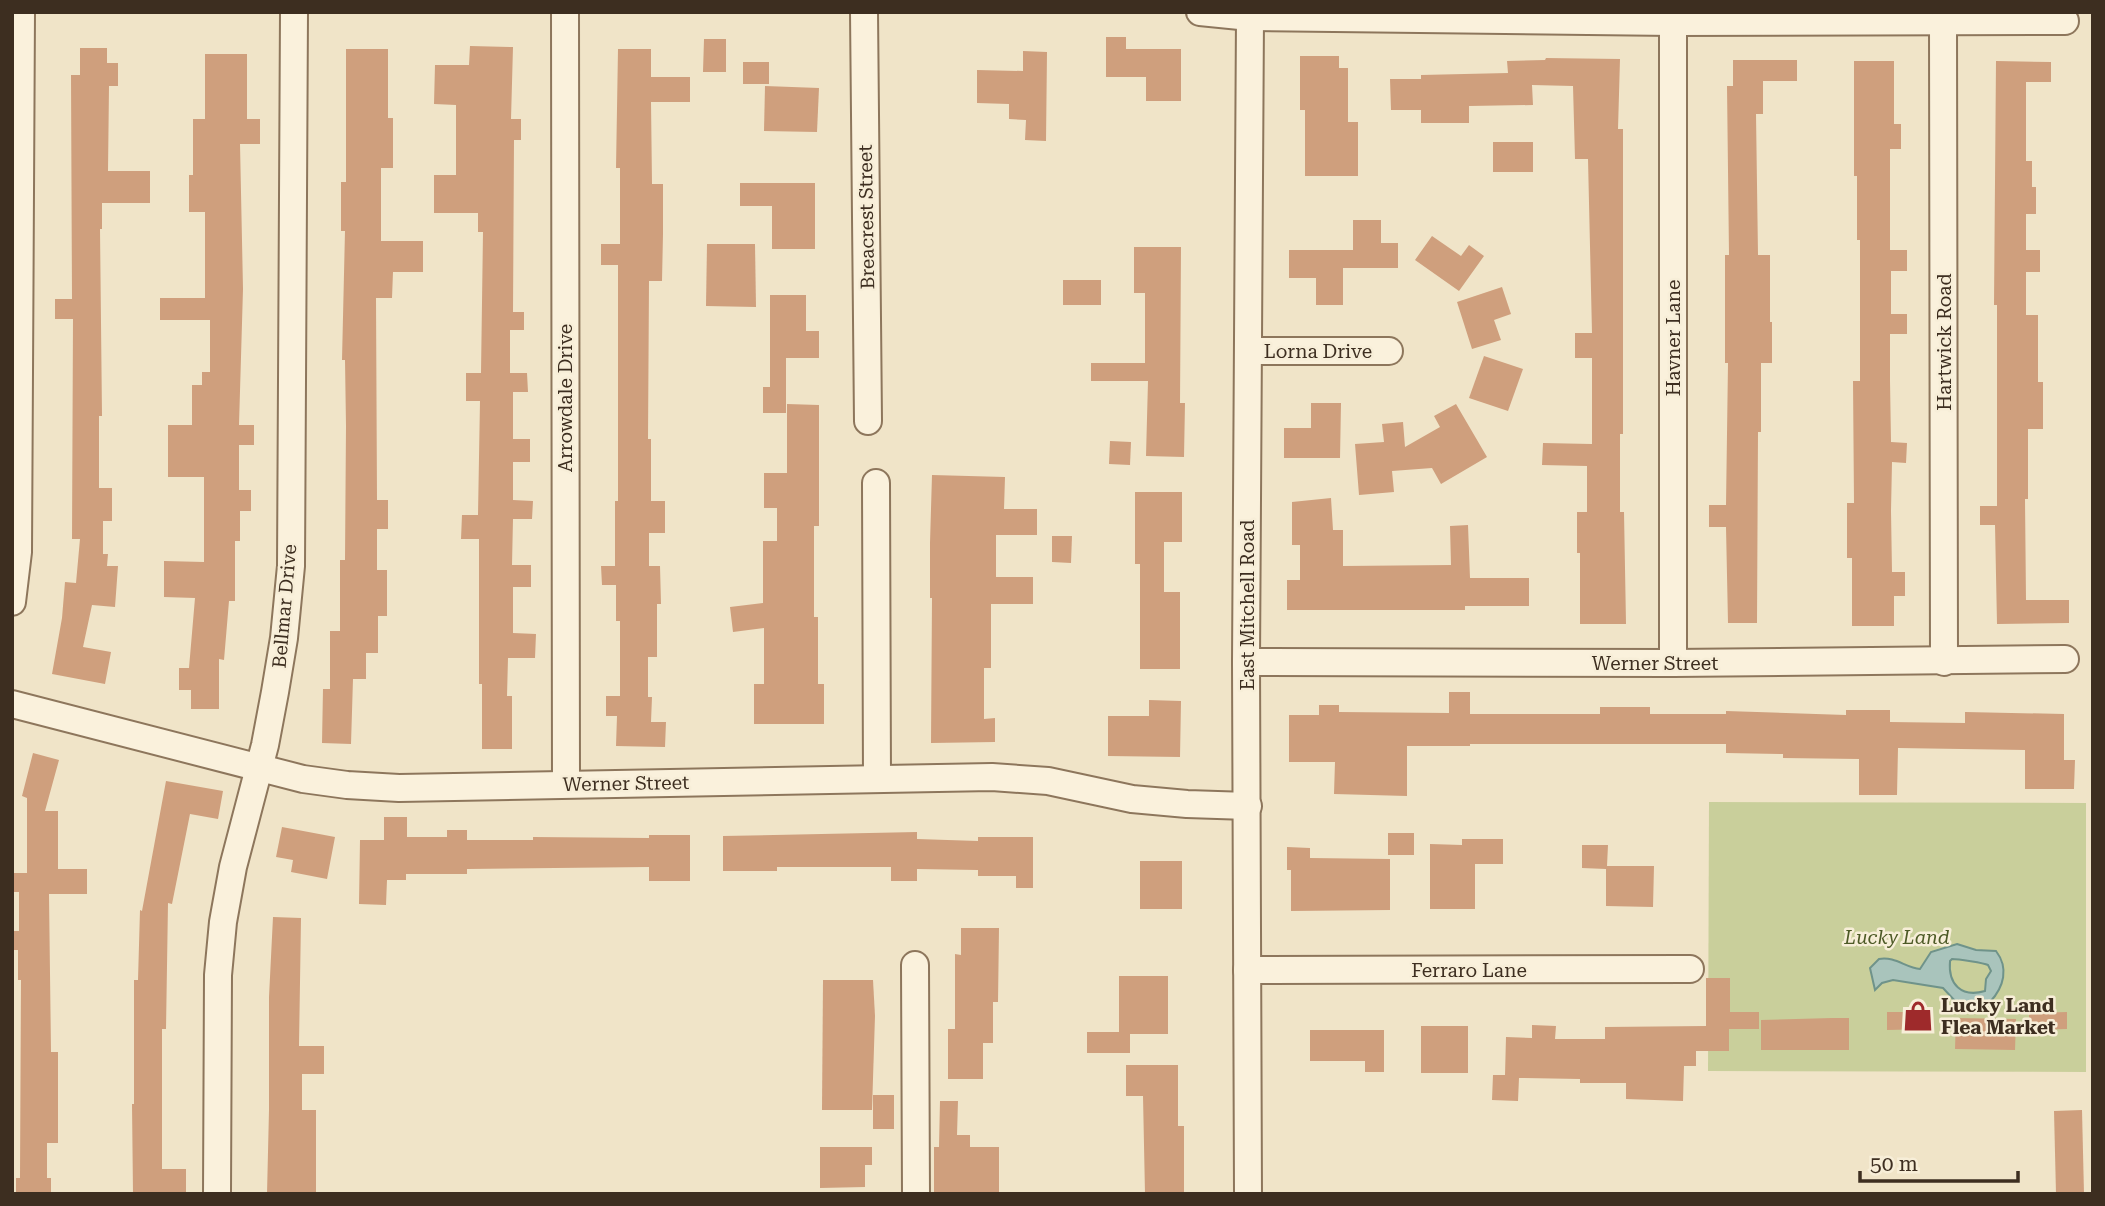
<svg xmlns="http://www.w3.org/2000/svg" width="2105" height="1206" font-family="'Roboto Serif',serif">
<rect width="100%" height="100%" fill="#f0e4c8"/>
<polygon fill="#c9cf9b" points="1709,802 2086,803 2086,1072 1708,1071"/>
<path fill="#a9c4bc" stroke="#6f938a" stroke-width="2" fill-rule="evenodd" d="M1957,944l19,6 20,1c13,17 8,36 -6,51l-30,1 -4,-1 -13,-14 -50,-8 -11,3 -7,7 -5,-22 9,-9c16,-3 27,9 41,10l11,-17zM1952,959c6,0 32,4 36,6l3,6 -5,8 -1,12c-24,7 -37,-7 -35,-30z"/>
<g fill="#cf9f7d">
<polygon points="1106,37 1126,37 1126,49 1181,49 1181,101 1146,101 1146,77 1106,77"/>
<polygon points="704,39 726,39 726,72 703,72"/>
<polygon points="470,46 513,47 511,119 521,119 521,140 514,140 513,312 524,312 524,330 510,330 510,373 527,373 528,392 513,392 513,439 530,439 530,462 513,462 513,500 533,501 532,519 513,519 512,565 531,565 531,587 513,587 513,633 536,634 535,658 508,658 507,696 512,696 512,749 482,749 482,684 479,684 479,539 461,539 462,515 478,515 480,401 466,401 466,373 481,373 483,232 478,232 478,213 434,213 434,175 456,175 456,105 434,104 435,65 469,65"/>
<polygon points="80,48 107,48 107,63 118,63 118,86 109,86 108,171 150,171 150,203 102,203 102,229 100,229 102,416 99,416 99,488 112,488 112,521 103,521 103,554 108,554 107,566 118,566 115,607 92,605 83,647 111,652 105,684 52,674 62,618 65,582 76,583 80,539 72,539 73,319 55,319 55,299 72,299 71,75 80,75"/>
<polygon points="346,49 388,49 388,118 393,118 393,168 381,168 381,241 423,241 423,272 393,272 392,298 376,298 377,500 388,500 388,529 377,529 377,570 387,570 387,616 378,616 378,653 366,653 366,679 353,679 351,744 322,743 323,689 330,689 330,631 340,631 340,560 345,560 346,426 345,360 342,360 345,231 341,231 341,182 346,182"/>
<polygon points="618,49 651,49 651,77 690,77 690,102 651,102 652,184 663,184 663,234 662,281 649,281 648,439 651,439 651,501 665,501 665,533 649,533 649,566 660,566 661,604 657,604 657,657 648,657 648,697 652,697 651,722 666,722 665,747 616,746 617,716 606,716 606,696 620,696 620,621 616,621 616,585 602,585 601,566 615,566 615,501 618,501 618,265 601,265 601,244 620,244 620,168 616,168"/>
<polygon points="1023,51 1047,52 1046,141 1025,140 1026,120 1009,119 1009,104 977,103 977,70 1023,71"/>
<polygon points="205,54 247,54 247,119 260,119 260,144 240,144 243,289 239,425 254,425 254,445 239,445 239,490 251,490 251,511 240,511 240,541 235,541 235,601 229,601 224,660 219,659 219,709 191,709 191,690 179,690 179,668 189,668 195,598 164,597 164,561 204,562 204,477 168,477 168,425 192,425 192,385 202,385 202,372 210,372 210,320 160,320 160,298 205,298 205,212 189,212 189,175 193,175 193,119 205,119"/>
<polygon points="1300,56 1339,56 1339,68 1348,68 1348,122 1358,122 1358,176 1305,176 1305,110 1300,110"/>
<polygon points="1546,58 1620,59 1618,129 1623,129 1623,434 1620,434 1620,512 1624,512 1626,624 1580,624 1580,553 1577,553 1577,512 1587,512 1587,466 1542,465 1543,443 1592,444 1592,358 1575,358 1575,333 1592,333 1588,159 1575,159 1573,86 1532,85 1533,105 1469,106 1469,123 1421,123 1421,110 1391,110 1390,79 1421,79 1421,75 1508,73 1507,61 1545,60"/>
<polygon points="1733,60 1797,60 1797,81 1763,81 1763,114 1756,114 1758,255 1770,255 1770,322 1772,322 1772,363 1761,363 1761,432 1758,432 1757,623 1728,623 1726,527 1709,527 1709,505 1726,505 1728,363 1725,363 1725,255 1729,255 1727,86 1733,86"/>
<polygon points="1854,61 1894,61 1894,124 1901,124 1901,149 1890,149 1890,250 1907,250 1907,271 1891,271 1891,314 1907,314 1907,334 1890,334 1890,381 1891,442 1907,443 1906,463 1892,462 1891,511 1892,572 1905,572 1905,596 1894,596 1894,626 1852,626 1852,558 1847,558 1847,503 1854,503 1853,381 1860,381 1860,240 1857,240 1857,176 1854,176"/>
<polygon points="1996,61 2051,62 2051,82 2026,82 2026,161 2032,161 2032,187 2036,187 2036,214 2026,214 2026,250 2040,250 2040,272 2026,272 2026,315 2038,315 2038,382 2043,382 2043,429 2028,429 2028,499 2025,499 2026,600 2069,600 2069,623 1997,624 1995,525 1980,525 1980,506 1997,506 1997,305 1994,305"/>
<rect x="743" y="62" width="26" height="22"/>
<polygon points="765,86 819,88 817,132 764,131"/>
<rect x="1493" y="142" width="40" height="30"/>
<polygon points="740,183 815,183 815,249 772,249 772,206 740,206"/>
<polygon points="1353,220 1381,220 1381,243 1398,243 1398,268 1343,268 1343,305 1316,305 1316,278 1289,278 1289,250 1353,250"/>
<polygon points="1432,236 1461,256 1469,245 1484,256 1459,291 1415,260"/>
<polygon points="707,244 755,244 756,307 706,306"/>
<polygon points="1134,247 1181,247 1180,403 1185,403 1184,457 1146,456 1148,381 1091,381 1091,363 1145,363 1145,293 1134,293"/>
<rect x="1063" y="280" width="38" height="25"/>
<polygon points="1502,287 1511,314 1494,320 1501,340 1472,349 1457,302"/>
<polygon points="770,295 806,295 806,331 819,331 819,358 786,358 786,413 763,413 763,387 770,387"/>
<polygon points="1484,356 1523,369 1508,411 1469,398"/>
<polygon points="1311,403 1341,403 1340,458 1284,458 1284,428 1311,428"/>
<polygon points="787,404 819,405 819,526 814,526 814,617 818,617 818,684 824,684 824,724 754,724 754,684 764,684 764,628 733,632 730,607 763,603 763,541 777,541 777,508 764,508 764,473 787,473"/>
<polygon points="1456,404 1487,457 1441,484 1432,468 1392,471 1394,492 1359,495 1355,444 1384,442 1382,424 1403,422 1405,447 1440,427 1434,416"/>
<polygon points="1110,441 1131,442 1130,465 1109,464"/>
<polygon points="932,475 1005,477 1004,509 1037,509 1037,535 996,535 996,577 1033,577 1033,604 991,604 991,668 984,668 984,719 995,718 995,742 931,743 932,598 930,598 930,543"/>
<polygon points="1135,492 1182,492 1182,542 1164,542 1164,592 1180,592 1180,669 1140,669 1140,564 1135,564"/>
<polygon points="1331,498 1333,530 1343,530 1343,566 1451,565 1450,526 1468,525 1470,578 1529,578 1529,606 1465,606 1465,610 1287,610 1287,580 1300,580 1300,545 1292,545 1292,502"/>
<polygon points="1052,536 1072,536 1071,563 1052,562"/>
<polygon points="1449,692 1470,692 1470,714 1600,714 1600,707 1650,707 1650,714 1726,714 1726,711 1846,715 1846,710 1890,710 1890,722 1965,723 1965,712 2064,714 2064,760 2075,760 2074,789 2025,789 2025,750 1898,748 1897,795 1859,795 1859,759 1783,758 1783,754 1726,753 1726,744 1470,744 1470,746 1407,746 1407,796 1334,794 1335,762 1289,762 1289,715 1319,715 1319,705 1339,705 1339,712 1449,713"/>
<polygon points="1149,700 1181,701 1180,757 1108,756 1108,716 1149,716"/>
<polygon points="33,753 59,760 45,811 58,811 58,869 87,869 87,894 49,894 51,1052 58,1052 58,1143 47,1143 47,1178 51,1178 51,1194 16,1194 16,1178 20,1178 21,980 18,980 18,950 12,950 12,931 19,931 19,892 12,892 12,873 27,873 27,798 22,796"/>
<polygon points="166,781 223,791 218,819 190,814 172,904 168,903 166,1029 162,1029 162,1169 186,1169 186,1192 133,1194 132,1104 134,1104 134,980 138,980 140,910 142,911"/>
<polygon points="384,817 407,817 407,837 447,837 447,830 467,830 467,840 533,840 533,837 649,838 649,835 690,835 690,881 649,881 649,867 467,869 467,874 406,874 406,880 387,880 386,905 359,904 360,840 384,840"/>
<polygon points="282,827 335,837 327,879 291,872 293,860 276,857"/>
<polygon points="917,832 917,839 978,841 978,837 1033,837 1033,888 1016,888 1016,876 978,876 978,870 917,869 917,881 891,881 891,867 777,867 777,871 723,871 723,836"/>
<rect x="1388" y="833" width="26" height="22"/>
<polygon points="1462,839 1503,839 1503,864 1475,864 1475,909 1430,909 1430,844 1462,845"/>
<polygon points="1582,845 1608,845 1607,866 1654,866 1653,907 1606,906 1606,869 1582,868"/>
<polygon points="1287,847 1310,848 1310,858 1390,859 1390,910 1291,911 1291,870 1287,870"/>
<rect x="1140" y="861" width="42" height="48"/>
<polygon points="273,917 301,918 299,1046 324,1046 324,1074 302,1074 302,1110 316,1110 316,1194 267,1194 269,1110 269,997"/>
<polygon points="961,928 999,928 998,1002 993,1002 993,1043 983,1043 983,1079 948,1079 948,1029 955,1029 955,954 961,955"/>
<polygon points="1119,976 1168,976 1168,1034 1130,1034 1130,1053 1087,1053 1087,1032 1119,1032"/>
<polygon points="1706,978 1730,978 1730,1012 1759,1012 1759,1029 1729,1029 1729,1051 1696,1051 1696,1066 1684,1066 1683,1101 1626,1099 1626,1083 1580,1083 1580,1079 1519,1078 1518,1101 1492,1100 1493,1075 1505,1075 1506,1037 1532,1038 1532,1025 1556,1026 1555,1039 1605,1039 1605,1027 1706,1026"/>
<polygon points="823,980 873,980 875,1016 872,1110 822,1110"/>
<polygon points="1887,1012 1932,1012 1932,1029 1887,1030"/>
<polygon points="2067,1012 2067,1029 2029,1030 2029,1013"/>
<polygon points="1832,1018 1849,1018 1849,1050 1761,1050 1761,1020"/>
<polygon points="1956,1018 2016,1019 2015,1050 1955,1049"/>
<rect x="1421" y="1026" width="47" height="47"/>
<polygon points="1310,1030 1384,1030 1384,1072 1365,1072 1365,1061 1310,1061"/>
<polygon points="1126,1065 1178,1065 1178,1126 1184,1126 1184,1194 1145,1194 1143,1096 1126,1096"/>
<rect x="873" y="1095" width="21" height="34"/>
<polygon points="940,1101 958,1101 957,1135 970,1135 970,1147 999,1147 999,1194 934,1194 934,1147 939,1147"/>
<polygon points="2082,1110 2084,1194 2056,1194 2054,1111"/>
<polygon points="820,1147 872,1147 872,1165 865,1165 865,1187 820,1188"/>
</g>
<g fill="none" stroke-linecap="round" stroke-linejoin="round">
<g stroke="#8d765c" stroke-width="30">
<g id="minor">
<polyline points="565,12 566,784"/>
<polyline points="864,12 868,421"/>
<polyline points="1200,12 1250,17 1673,22 2065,21"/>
<polyline points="1673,12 1673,663"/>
<polyline points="1943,22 1944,662"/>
<polyline points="1248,351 1389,351"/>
<polyline points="876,483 877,777"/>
<polyline points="12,602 18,552 21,12"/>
<polyline points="1246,662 1673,663 2065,659"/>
<polyline points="12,704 303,779 347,785 399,788 992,777 1048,781 1132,799 1187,804 1248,806"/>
<polyline points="915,965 916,1194"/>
<polyline points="1247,970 1690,969"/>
<polyline points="217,1194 218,975 223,922 233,867 265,745 275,692 284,638 291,566 294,12"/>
<polyline points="1248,1194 1246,662 1250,17"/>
</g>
</g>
<use href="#minor" stroke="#faf1dc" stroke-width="26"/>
</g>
<defs>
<g id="shop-bare" transform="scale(2.415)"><path d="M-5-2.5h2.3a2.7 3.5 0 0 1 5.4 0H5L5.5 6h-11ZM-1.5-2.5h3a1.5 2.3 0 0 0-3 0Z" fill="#9e2a2b" stroke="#f7eed8" stroke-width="2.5" paint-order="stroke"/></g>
</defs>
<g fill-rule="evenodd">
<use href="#shop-bare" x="1918" y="1016"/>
</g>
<g text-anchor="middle" stroke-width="5" stroke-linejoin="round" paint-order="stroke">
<g font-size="19" fill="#3d2e20" stroke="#f7eed8">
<text transform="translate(866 217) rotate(-91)" y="7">Breacrest Street</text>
<text transform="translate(1673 338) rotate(-90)" y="7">Havner Lane</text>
<text transform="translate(1944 342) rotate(-90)" y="7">Hartwick Road</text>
<text x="1318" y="358">Lorna Drive</text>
<text transform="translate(565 398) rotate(-90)" y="7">Arrowdale Drive</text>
<text transform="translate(1247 605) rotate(-90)" y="7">East Mitchell Road</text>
<text transform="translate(284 606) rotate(-85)" y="7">Bellmar Drive</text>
<text x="1655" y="670">Werner Street</text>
<text transform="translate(626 783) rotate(-1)" y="7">Werner Street</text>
<text x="1469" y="977">Ferraro Lane</text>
</g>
<g font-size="19" font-style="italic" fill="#4d5a26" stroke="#f7eed8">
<text x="1897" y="944">Lucky Land</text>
</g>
<g font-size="19" font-weight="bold" fill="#3d2e20" stroke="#f7eed8" text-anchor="start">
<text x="1941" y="1012">Lucky Land<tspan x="1941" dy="22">Flea Market</tspan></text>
</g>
</g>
<rect width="2105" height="1206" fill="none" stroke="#3d2e20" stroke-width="28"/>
<path d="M1860 1171v10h158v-10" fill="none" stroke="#3d2e20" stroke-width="3.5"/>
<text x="1870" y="1171" font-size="21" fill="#3d2e20" stroke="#f7eed8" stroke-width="5" paint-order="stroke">50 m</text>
</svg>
